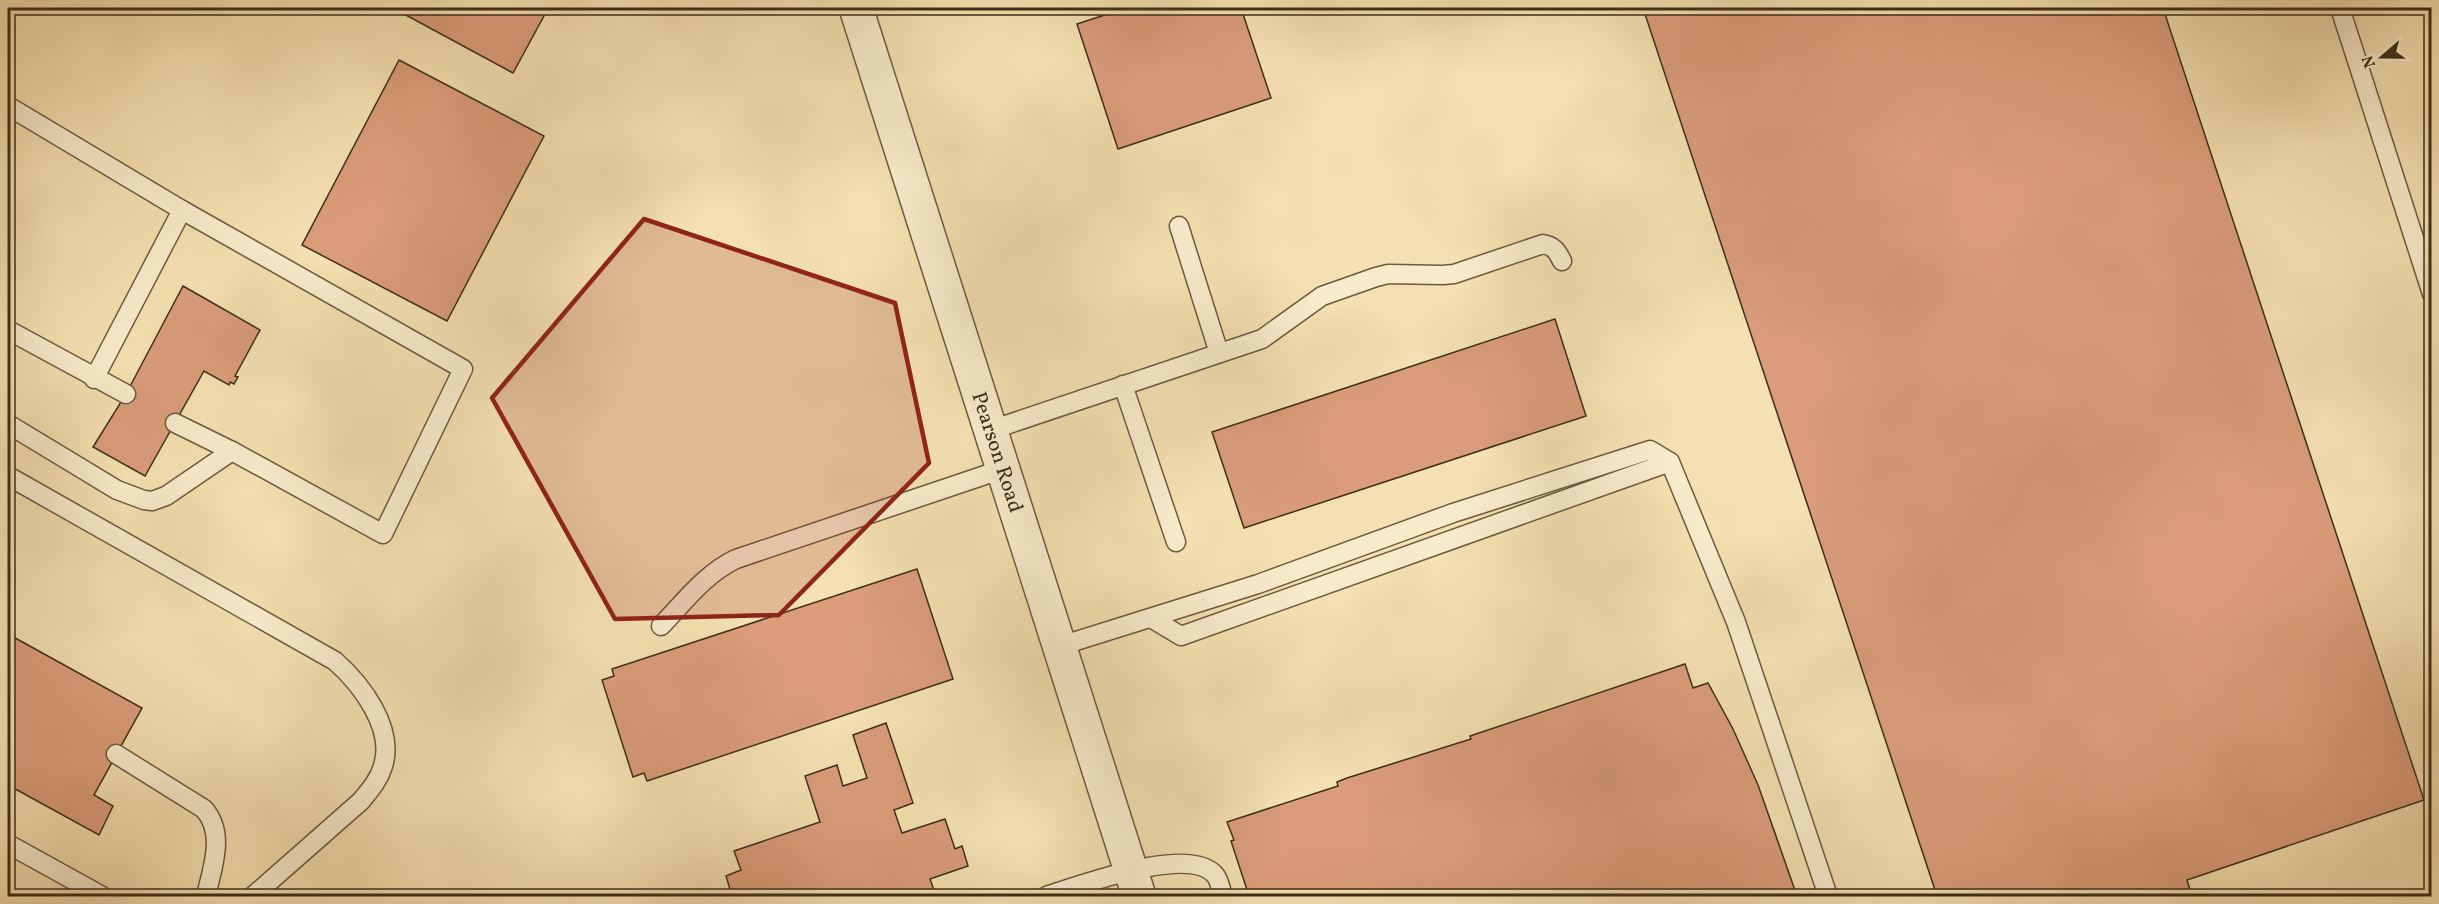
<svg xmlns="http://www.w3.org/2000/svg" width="2439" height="904" font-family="Vollkorn,serif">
<rect width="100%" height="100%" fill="#f4e0b0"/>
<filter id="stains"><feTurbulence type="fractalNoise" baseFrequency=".00333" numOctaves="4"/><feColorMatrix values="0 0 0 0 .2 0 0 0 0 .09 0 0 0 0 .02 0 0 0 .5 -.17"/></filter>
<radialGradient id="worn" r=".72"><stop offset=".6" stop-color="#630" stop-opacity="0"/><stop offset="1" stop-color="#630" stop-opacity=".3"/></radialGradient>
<g fill="#da9c79" stroke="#3d2e1a" stroke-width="1.5">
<polygon points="393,8 533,8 545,14 513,73"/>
<polygon points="1126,8 1241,8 1271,98 1118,149 1077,24"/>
<polygon points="1643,8 2163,8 2424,800 2187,880 2192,896 1937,896"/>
<polygon points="399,60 544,136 447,321 302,245"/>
<polygon points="183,286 260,330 235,376 238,377 234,384 230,382 229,385 204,371 145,476 93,447 126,394"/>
<polygon points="1555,319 1586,416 1244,528 1212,432"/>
<polygon points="917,569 953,679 647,781 644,773 633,777 602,680 614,676 612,669"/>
<polygon points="8,634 142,708 94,795 113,806 99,835 8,785"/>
<polygon points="1685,664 1693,688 1708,683 1733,729 1758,785 1797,896 1249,896 1231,841 1234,840 1227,822 1338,786 1337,782 1347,778 1471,739 1470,736"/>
<polygon points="886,723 913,803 894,810 902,833 945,819 955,849 962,846 968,866 930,879 936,896 732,896 726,876 741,870 734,851 820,822 805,776 837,765 843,786 867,778 853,735"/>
</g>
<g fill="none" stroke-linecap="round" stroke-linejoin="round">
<g stroke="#6b5a40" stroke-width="21">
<g id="service">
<polyline points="2340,8 2432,294"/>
<polyline points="8,106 182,210 463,369 383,534 232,451 166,496 152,501 144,500 117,490 8,424"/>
<polyline points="1179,226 1219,353"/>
<polyline points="8,330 126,394"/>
<polyline points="94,379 182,210"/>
<polyline points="1123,385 1176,542"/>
<polyline points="175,423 232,451"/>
<path d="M991,430l271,-91 60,-43 54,-19 12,-3 55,1 11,-1 89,-30c11,2 14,7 19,17"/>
<path d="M8,476l327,185c26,23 60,67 48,105 -4,14 -13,24 -22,35l-108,95"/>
<polyline points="1151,618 1181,636 1670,462"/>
<path d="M661,626c23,-24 45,-53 75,-67l267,-90"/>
<polyline points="1060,646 1258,584 1453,513 1650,450 1670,462 1736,622 1828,896"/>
<path d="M116,754l88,55c22,25 8,59 2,87"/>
<polyline points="8,844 102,896"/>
<path d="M1046,896c33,-10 143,-52 169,-21 4,4 6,15 8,21"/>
</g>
</g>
<g stroke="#6b5a40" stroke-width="36">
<polyline id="minor" points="856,8 1139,896"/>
</g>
<use href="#service" stroke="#f8ebcc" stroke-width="18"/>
<use href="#minor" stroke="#f8ebcc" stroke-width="33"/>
</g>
<path fill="#8f2418" fill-opacity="0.2" stroke="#8f2418" stroke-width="4.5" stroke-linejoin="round" d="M644,219l251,84 34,160 -150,152 -164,4 -123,-221z"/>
<g text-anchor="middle" stroke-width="5" stroke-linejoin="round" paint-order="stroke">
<g font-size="21" fill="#3d2e1a" stroke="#f8ebcc">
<text transform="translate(998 452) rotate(72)" y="7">Pearson Road</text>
</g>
</g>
<rect width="2439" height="904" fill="none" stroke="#f4e0b0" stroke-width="30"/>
<rect x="9" y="9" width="2421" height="886" fill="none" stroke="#3d2e1a" stroke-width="3"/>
<rect x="15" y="15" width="2409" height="874" fill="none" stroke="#3d2e1a" stroke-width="1.5"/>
<g transform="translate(2382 57) rotate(250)" stroke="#f8ebcc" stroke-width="4.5" paint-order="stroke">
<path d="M0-4.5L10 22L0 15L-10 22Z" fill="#3d2e1a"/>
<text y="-9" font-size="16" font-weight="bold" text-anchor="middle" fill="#3d2e1a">N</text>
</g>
<rect width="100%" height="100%" filter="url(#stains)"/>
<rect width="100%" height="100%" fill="url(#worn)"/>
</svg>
